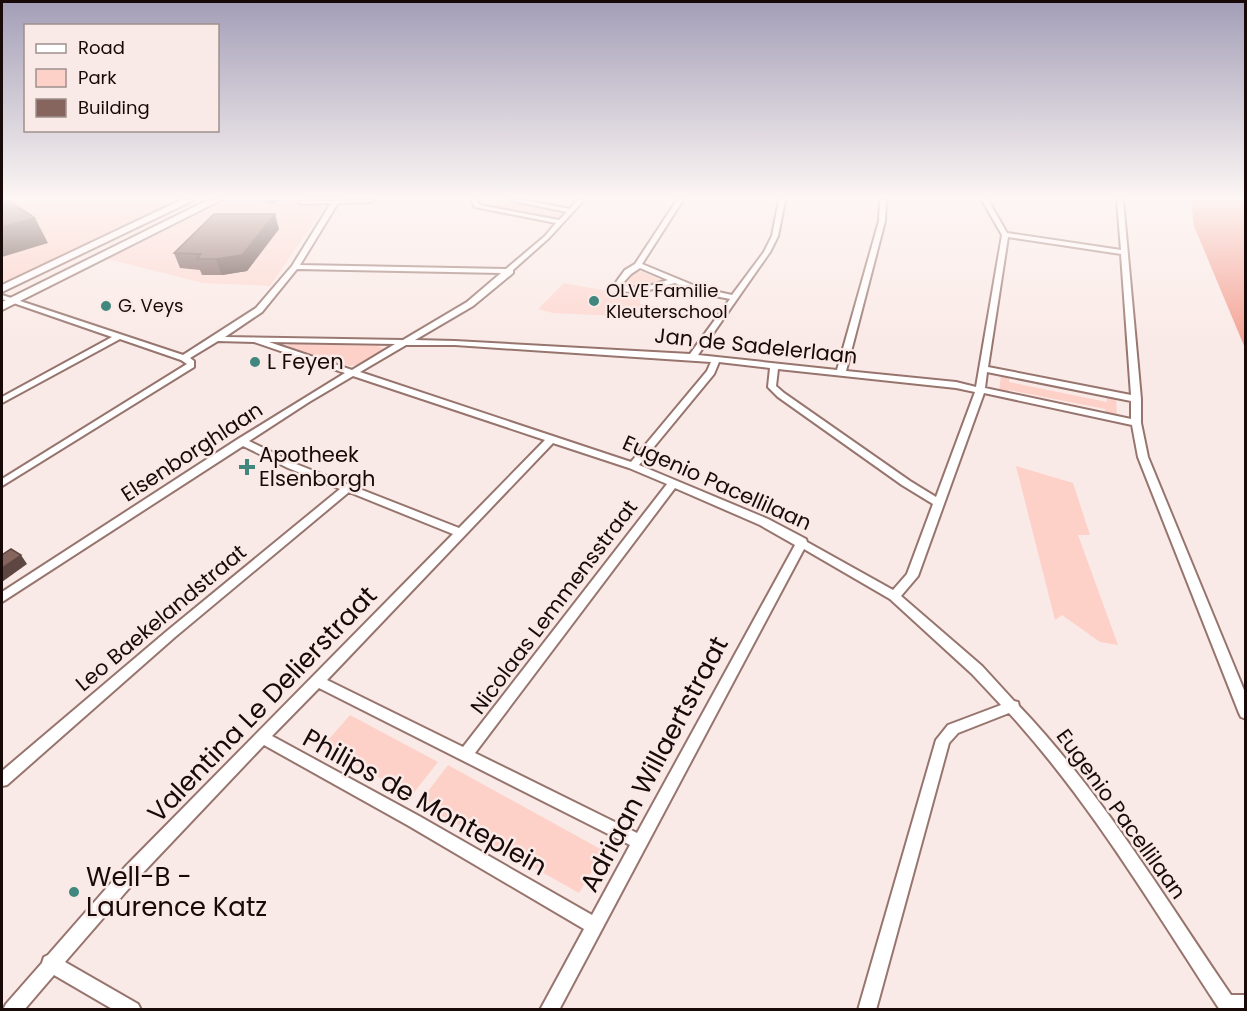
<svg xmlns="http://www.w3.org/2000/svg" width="1247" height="1011" font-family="Poppins,sans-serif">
<rect width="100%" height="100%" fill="#faeae7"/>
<g fill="#fdd7d0">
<polygon points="228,200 300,200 296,207 325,206 270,286 203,283 108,259"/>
<polygon points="564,283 641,297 640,304 655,306 657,309 656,312 643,317 553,313 538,309"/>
</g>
<g fill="#fdd1c8">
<polygon points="2,200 153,200 166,206 4,282 2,281"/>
<polygon points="478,200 505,200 561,210 564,214 559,218 551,218 481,205"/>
<polygon points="635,270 638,270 661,280 644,288 628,287 623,282"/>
<polygon points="290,344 378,346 384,349 359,365 350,366 286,346"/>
<polygon points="1001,375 1009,377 1009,382 1107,402 1107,397 1116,398 1117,416 1106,414 1105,409 1009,390 1006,394 999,392"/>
<polygon points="1016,466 1073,483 1090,535 1078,535 1118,645 1100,642 1062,615 1055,620"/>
<polygon points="350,715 438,762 412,795 322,747"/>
<polygon points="448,765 604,851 579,893 419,803"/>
</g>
<polygon fill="#f4a395" points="1191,200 1245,200 1245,348 1194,226"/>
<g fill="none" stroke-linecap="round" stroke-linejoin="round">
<g stroke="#97756e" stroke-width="4">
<path id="street" d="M374,200l-3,2 -33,1 -38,62 206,4 39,-33 11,-13 -81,-16 -4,-7h6l2,5 80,15 8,-8 -58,-12h14l47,9 7,-9h7l-35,38 -36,32v3l-40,33 -58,34 40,1 235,13 40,-55 -35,-7 -20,-9 -37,10 -16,-2 -8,-6 11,-15 10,-6 42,-64h6l-41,64 58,24 32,7 32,-43 8,-16 7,-36h6l-7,36 -8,16 -72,103 139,15 42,-149 1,-21h6l-1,21 -39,150 110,11 20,5 26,-152 -20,-35h6l19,33 114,17 -4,-50h6l18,199v24l7,34 98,238v24l-5,-2 -2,-4 -101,-256 -6,-32 -148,-32 -66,183 -17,20 81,70 32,35 4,1 1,4c83,87 145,191 212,289h15v15h-26c-67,-102 -129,-207 -211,-297l-51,20 -9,10 -73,267h-18l78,-270 12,-15 53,-20 -29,-31 -82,-75 -86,-50 -245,461h-19l44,-81 -175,-103 -145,-81 -127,134 -72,83 73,42 3,6h-27l-60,-35 -30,35h-21l3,-6 36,-41 2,-6 4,-2 77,-88 328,-333 -104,-42 -174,145 -168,148 -5,1v-15l165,-140 173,-142 -52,-21 -45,-22 -241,156v-10l236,-153 107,-66 -91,-31 -36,-1 -28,17 4,3v6l-192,119v-7l185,-115 -6,-4 -61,-21 -118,64v-6l110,-60 -110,-38v-4l181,60 73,-47 36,-42 39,-63 -29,1 -3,-2 1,-1zM1008,237l113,17 10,141 -143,-28zM640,268l28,12c-15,4 -31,13 -46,4l9,-10zM297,269l204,4 -34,29 -64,38 -178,-3 37,-25zM269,342l126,2 -43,26zM406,345h49l256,17 -4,9 -76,91 -271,-90zM719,362l51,6 -2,19 10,10 124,88 31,19 -26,70 -14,16 -86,-48 -1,-3 -38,-20 -129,-54 75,-91zM778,369l178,19 19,4 -39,105 -26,-16 -126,-88 -8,-7zM987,372l144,29v18l-146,-31zM353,376l192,64 -86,88 -163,-64 -47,-23 60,-39zM553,443l76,25 38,16 -204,263 -136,-67zM675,488l85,37 35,20 -158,288 -162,-80zM319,688l311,157 -38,70 -173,-99 -147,-80z"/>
</g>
<g stroke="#97756e" stroke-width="4">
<g id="secondary">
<polygon points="181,200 194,200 2,292 2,285"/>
<polygon points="208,200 221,200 2,310 2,302"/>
</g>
</g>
<use href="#street" fill="#fff" fill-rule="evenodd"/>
<use href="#secondary" fill="#fff" fill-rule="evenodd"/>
</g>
<g fill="#735752">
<polygon points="256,200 279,200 272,204"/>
<polygon points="279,229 247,271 222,275 202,275 200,270 180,268 174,253"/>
</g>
<g fill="#5e4742">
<polygon points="271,200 279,200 272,204"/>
<polygon points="275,214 279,229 247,271 222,275 216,259"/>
<polygon points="35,218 48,243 2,257 2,227"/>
<polygon points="21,555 27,564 2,582 2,568"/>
</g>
<g fill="#86655f" stroke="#5e4742" stroke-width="1.5">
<polygon points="2,200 8,200 35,218 2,227"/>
<polygon points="214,214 275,214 242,255 216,259 197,259 201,254 174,253"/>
<polygon points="11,549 21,555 2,568 2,555"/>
</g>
<linearGradient id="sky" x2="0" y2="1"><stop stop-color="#a39eb7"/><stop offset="0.58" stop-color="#fdf6f4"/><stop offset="1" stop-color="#fdf6f4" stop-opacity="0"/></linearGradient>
<rect width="1247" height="342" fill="url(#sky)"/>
<g fill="#41877e" stroke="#faeae7" stroke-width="2">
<circle cx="594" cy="301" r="6"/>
<circle cx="106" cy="306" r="6"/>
<circle cx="255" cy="362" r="6"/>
<path d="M244 458h6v6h6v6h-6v6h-6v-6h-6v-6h6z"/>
<circle cx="74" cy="892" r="6"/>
</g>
<g text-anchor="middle" stroke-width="5" stroke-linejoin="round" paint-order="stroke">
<g font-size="18" fill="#170a08" stroke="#faeae7" text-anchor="start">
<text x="606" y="297">OLVE Familie<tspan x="606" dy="21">Kleuterschool</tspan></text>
<text x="118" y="312">G. Veys</text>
</g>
<g font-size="21" fill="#170a08" stroke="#faeae7">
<text transform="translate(756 346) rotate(6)" y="7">Jan de Sadelerlaan</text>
<text transform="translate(192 452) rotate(-33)" y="7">Elsenborghlaan</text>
<text transform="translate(717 483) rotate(24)" y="7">Eugenio Pacellilaan</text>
<text transform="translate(554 607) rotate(-53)" y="7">Nicolaas Lemmensstraat</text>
<text transform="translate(161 618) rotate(-40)" y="7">Leo Baekelandstraat</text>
<text transform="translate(1121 814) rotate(54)" y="7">Eugenio Pacellilaan</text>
</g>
<g font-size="21" fill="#170a08" stroke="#faeae7" text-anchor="start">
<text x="267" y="369">L Feyen</text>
<text x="259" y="462">Apotheek<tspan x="259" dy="24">Elsenborgh</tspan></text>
</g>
<g font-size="26" fill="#170a08" stroke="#faeae7">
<text transform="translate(262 704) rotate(-46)" y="9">Valentina Le Delierstraat</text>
<text transform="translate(654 764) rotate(-62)" y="9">Adriaan Willaertstraat</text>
<text transform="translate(425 802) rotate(29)" y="9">Philips de Monteplein</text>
</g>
<g font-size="26" fill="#170a08" stroke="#faeae7" text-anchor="start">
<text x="86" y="886">Well-B -<tspan x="86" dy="30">Laurence Katz</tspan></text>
</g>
</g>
<rect width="1247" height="1011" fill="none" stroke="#170a08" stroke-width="6"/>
<rect x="24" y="24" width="195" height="108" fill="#faeae7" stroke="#9f908e" stroke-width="1.5"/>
<rect x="36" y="44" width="30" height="9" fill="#ffffff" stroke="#9f908e" stroke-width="1.5"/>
<text x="78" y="54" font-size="18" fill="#170a08">Road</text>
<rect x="36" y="69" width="30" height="18" fill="#fdd1c8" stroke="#9f908e" stroke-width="1.5"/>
<text x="78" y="84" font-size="18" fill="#170a08">Park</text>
<rect x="36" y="99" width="30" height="18" fill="#86655f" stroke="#9f908e" stroke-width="1.5"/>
<text x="78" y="114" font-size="18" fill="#170a08">Building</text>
</svg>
